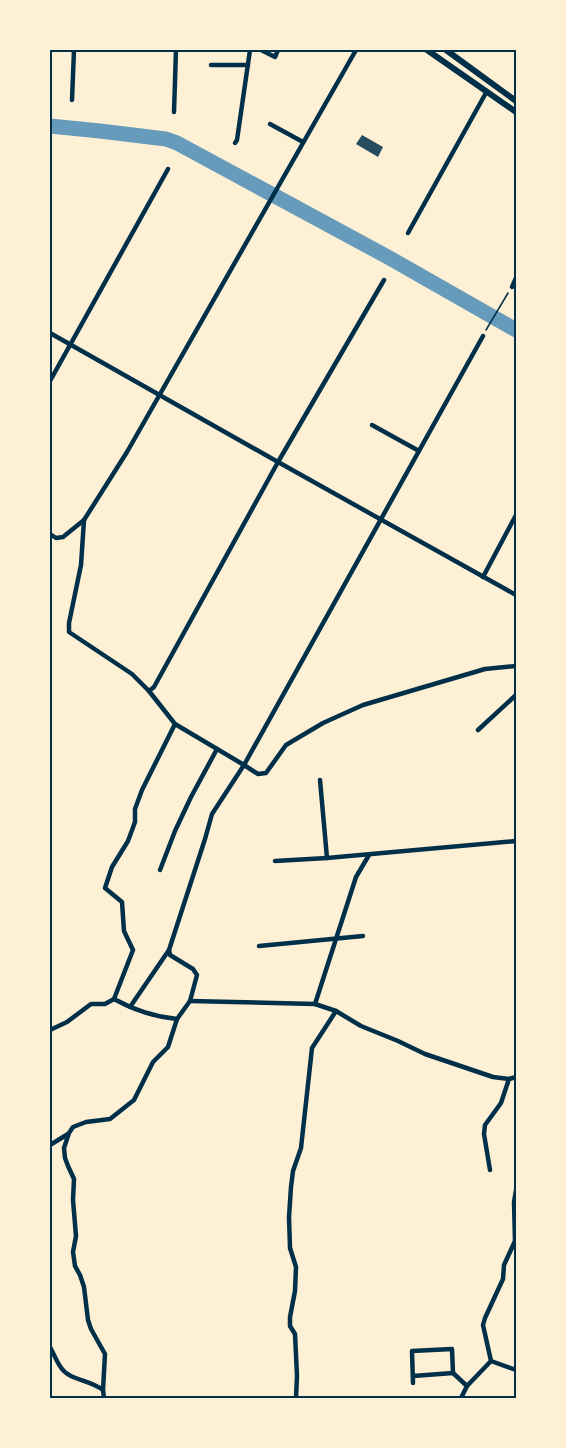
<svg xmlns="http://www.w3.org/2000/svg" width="566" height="1448" font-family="'Fira Sans',sans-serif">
<rect width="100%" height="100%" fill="#fdf0d5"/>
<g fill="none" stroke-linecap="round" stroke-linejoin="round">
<polyline stroke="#669bbc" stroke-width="15" points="50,126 100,131 166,139 177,143 386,256 516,330"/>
</g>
<polygon fill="#264d5e" points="362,135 383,147 378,157 356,144"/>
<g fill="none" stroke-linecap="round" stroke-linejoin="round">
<polyline stroke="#003049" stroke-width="1.5" points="486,330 508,293"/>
<g stroke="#003049" stroke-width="4.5">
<polyline points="261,50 275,57 278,50"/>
<polyline points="211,65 248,65"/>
<polyline points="72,100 74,50"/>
<polyline points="174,112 176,50"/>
<polyline points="270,124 303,142"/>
<polyline points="235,143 237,140 250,50"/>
<polyline points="408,233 487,91"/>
<polyline points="512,287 516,278"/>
<polyline points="50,333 278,462 516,595"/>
<polyline points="50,381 168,169"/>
<polyline points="372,425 419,451"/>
<polyline points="84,520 81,565 69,623 69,632 132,674 149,691 175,724 244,765 483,336"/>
<polyline points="50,534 56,538 63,537 84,520 127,452 356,50"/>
<polyline points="483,577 516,515"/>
<polyline points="149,691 154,687 278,462 384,280"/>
<polyline points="478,730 516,695"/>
<polyline points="320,780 327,858 516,841"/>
<polyline points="275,861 327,858"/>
<polyline points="160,870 175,831 191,797 217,749"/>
<polyline points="259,946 363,936"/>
<polyline points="114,999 133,950 124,931 122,902 105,888 112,867 128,841 135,822 135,809 142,790 175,724"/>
<polyline points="190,1001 315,1004 336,1011 361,1026 398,1041 425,1054 493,1077 509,1079"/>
<polyline points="315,1004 356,877 369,855"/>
<polyline points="130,1007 169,950"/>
<path d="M50,1030l17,-8 24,-18h14l9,-5c20,11 40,18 63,20"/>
<polyline points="50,1145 68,1134"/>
<polyline points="490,1170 484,1134 485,1125 501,1103 509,1079 516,1077"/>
<path d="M50,1347c4,7 7,16 12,22 8,11 29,11 41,21"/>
<polyline points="491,1361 516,1370"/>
<polyline points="413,1376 453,1373 467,1386"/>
<polyline points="413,1383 412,1351 452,1349 453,1373"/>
<polyline points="104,1398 103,1390 105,1354 91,1329 88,1320 84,1287 80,1275 75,1266 73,1252 76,1236 73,1200 74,1179 68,1166 65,1158 64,1148 69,1133 73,1127 86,1122 110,1119 134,1100 153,1062 168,1047 177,1019 190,1001 197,975 193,969 170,955 169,950 205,839 212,814 244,765 258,774 266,773 286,745 323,723 363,705 485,669 516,666"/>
<polyline points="296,1398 297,1376 295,1334 290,1326 290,1317 295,1291 296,1267 290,1248 289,1217 291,1187 293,1171 301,1148 312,1048 336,1011"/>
<polyline points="461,1398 467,1386 491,1361 483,1325 485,1318 503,1279 504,1265 515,1241 514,1202 516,1190"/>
</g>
<g stroke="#003049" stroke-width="6">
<polyline points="427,50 516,112"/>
<polyline points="446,50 516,101"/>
</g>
</g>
<rect width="566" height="1448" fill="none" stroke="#fdf0d5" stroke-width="102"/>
<rect x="51" y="51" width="464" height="1346" fill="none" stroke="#003049" stroke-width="2"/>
</svg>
